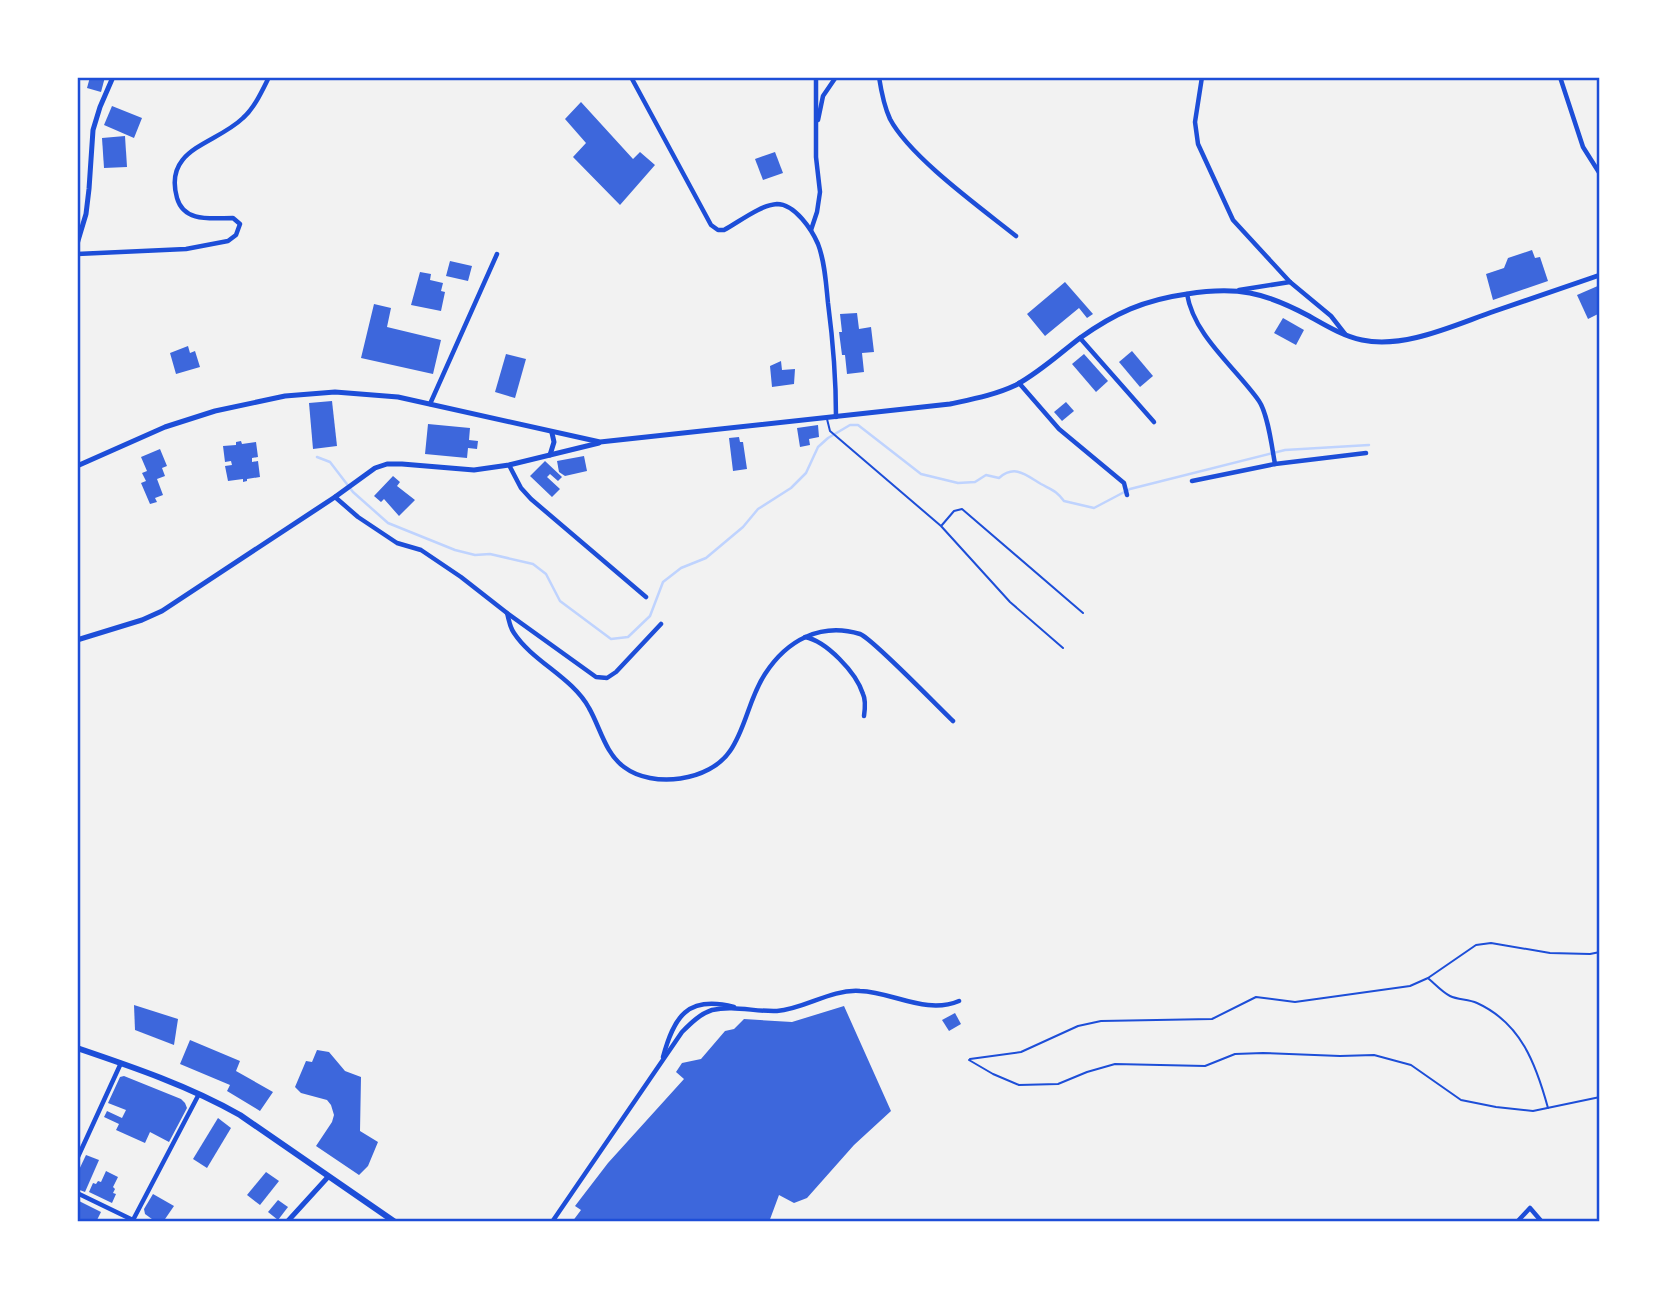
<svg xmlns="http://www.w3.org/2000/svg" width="1677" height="1299" font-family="Barlow,sans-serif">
<rect width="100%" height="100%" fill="#f2f2f2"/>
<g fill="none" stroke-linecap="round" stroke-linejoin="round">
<path stroke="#bfd3fe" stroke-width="2.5" d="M317,457l13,5 23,30 35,31 67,27 20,5 15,-1 43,10 13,10 14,27 51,38 17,-2 22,-21 13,-34 18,-14 25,-10 37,-31 15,-18 33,-21 15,-15 12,-26 10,-9 22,-13h8l63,49 37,9 17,-1 11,-7 13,3c16,-14 27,-3 42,6 11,6 16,7 23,17l30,7 36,-19 155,-39 84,-5"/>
</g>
<g fill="#3d67dc">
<polygon points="90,77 105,77 101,92 87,88"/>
<polygon points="581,102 633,159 640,152 655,165 620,205 573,157 586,143 565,119"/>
<polygon points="112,106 142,118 134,138 104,125"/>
<polygon points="125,136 127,167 104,168 102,138"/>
<polygon points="775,152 783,173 763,180 755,159"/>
<polygon points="1532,250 1535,258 1540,257 1548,281 1493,300 1486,274 1504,268 1508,258"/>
<polygon points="450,261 472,266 468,281 446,276"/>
<polygon points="420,272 431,274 430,280 443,283 441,291 445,292 441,311 411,305"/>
<polygon points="1065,282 1093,314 1087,318 1079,308 1045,336 1027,314"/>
<polygon points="1600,285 1600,313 1588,319 1577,295"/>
<polygon points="374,304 391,308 387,327 441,340 433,374 361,358"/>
<polygon points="857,313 859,329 871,327 874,352 862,353 864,372 847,374 845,355 842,355 839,332 842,332 840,314"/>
<polygon points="1283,318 1304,330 1296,345 1274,333"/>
<polygon points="188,346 190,353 195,351 200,367 176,374 170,353"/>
<polygon points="1132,351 1153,376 1140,387 1119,362"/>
<polygon points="506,354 526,359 515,398 495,392"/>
<polygon points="1084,354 1108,381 1096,392 1072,364"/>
<polygon points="781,361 782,370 795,369 794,384 772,387 770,366"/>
<polygon points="332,401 337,446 313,449 309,403"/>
<polygon points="1066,402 1074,411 1062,421 1054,412"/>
<polygon points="428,424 470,428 469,440 478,441 477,449 468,448 467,458 425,454"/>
<polygon points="818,425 819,437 809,439 810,445 800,447 797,428"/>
<polygon points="739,437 740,442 743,442 747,469 733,471 729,438"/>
<polygon points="241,441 242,444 256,442 258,457 252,458 252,462 258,461 260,477 247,479 247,481 243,482 243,479 228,481 225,466 232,465 231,461 225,462 223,446 236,445 236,442"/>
<polygon points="160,449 167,466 162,468 165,476 157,479 163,495 155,498 157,502 150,504 141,483 146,481 142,473 147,471 141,457"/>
<polygon points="584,456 587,471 565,476 559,472 557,461"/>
<polygon points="545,461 562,477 558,481 550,474 547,477 560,489 552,497 530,476"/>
<polygon points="393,476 400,482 397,486 415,500 399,516 384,499 381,502 374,496"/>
<polygon points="134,1005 178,1019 174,1045 135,1030"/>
<polygon points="844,1006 891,1111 854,1145 807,1198 794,1203 779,1195 769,1222 572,1222 581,1210 575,1206 608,1163 684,1079 676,1072 682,1063 701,1059 725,1031 734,1029 744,1019 792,1022"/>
<polygon points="955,1013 961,1024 949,1031 942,1020"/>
<polygon points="190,1040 240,1061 236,1071 273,1092 260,1111 227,1091 230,1085 180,1064"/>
<polygon points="317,1050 329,1052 345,1071 361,1077 360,1131 378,1142 368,1166 359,1175 316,1146 332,1122 334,1115 331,1105 327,1100 301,1093 295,1087 306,1061 312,1062"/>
<polygon points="124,1076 181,1099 185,1103 187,1108 169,1142 150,1132 145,1143 116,1130 119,1124 104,1117 107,1111 122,1118 126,1110 108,1103 120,1077"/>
<polygon points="218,1118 231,1128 207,1168 193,1159"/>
<polygon points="86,1155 99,1160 85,1192 77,1189 77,1174"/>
<polygon points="106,1171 118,1177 113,1187 115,1189 113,1193 116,1194 112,1203 89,1192 93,1183 96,1184 98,1181 101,1182"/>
<polygon points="266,1172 279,1181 260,1205 247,1195"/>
<polygon points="153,1194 174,1206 163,1222 156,1222 145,1214 144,1209"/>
<polygon points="77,1200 101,1212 96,1222 77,1222"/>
<polygon points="278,1200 288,1207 278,1220 268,1212"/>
</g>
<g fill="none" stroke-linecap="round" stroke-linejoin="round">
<g stroke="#1d4ed8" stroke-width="2">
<path d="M1429,979c6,5 13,13 21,17 8,4 18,3 27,7 44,20 59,61 71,105"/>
<polyline points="970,1059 1021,1052 1078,1026 1101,1021 1212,1019 1256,997 1295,1002 1410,986 1428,978 1476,945 1491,943 1550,953 1590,954 1600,952"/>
<polyline points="969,1060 993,1074 1019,1085 1058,1084 1087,1072 1115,1064 1205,1066 1235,1054 1263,1053 1340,1056 1374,1055 1411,1065 1461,1100 1496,1107 1533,1111 1600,1097"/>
</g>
<g stroke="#1d4ed8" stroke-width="2">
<polyline points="827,419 830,431 837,437 941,526 1010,602 1063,648"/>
<polyline points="942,525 954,511 962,509 1083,613"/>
</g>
<g stroke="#1d4ed8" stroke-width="4.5">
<path d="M631,77l80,148 7,5h6c15,-8 36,-25 53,-26 18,0 35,26 41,40 7,18 8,40 10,59 5,38 8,75 8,114"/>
<path d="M879,77c2,13 5,29 11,42 20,38 91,89 126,117"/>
<polyline points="1202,77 1195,122 1198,144 1233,220 1290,282 1331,316 1345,334"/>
<polyline points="1560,77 1583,147 1600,174"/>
<polyline points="818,120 823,96 836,77"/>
<polyline points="811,230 817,212 820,192 816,157 816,77"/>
<path d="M77,254l109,-5 42,-8 8,-6 4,-11 -7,-6c-21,0 -49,5 -56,-20 -14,-50 38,-53 66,-80 12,-11 19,-27 26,-41"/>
<polyline points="1239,290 1290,282"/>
<path d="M1187,294c7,42 48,73 72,107 9,13 13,47 16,63"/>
<polyline points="1080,338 1154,422"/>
<polyline points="1019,383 1059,429 1124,483 1127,495"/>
<polyline points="430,404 497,254"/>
<polyline points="509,465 521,488 531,499 646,597"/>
<polyline points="1192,481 1275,464 1366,453"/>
<polyline points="335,497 358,517 397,543 421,550 461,577 507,613 596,677 607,678 616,672 661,624"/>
<path d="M507,613c2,7 3,15 7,20 19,29 58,44 75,75 11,19 16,45 35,59 29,22 86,14 106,-16 16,-23 19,-53 35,-77 22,-34 56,-52 95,-40 12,4 78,73 93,87"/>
<path d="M805,637c21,4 51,35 58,57 3,6 2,15 1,22"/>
<path d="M663,1057c11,-40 24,-62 71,-50"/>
<polyline points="77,1159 121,1063"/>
<polyline points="77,1193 137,1222"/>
<polyline points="133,1220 199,1094"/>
<path d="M552,1222l130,-190c9,-9 18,-18 30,-22 22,-5 43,2 65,1 28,-2 53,-22 83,-20 33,1 66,24 99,10"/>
<polyline points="1517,1222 1530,1208 1542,1222"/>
</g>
<g stroke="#1d4ed8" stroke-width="5">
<polyline points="77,244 86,214 89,189 93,130 100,107 113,77"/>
<polyline points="550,455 554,442 552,433"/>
<path d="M77,466l88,-39 50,-16 70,-15 50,-4 63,5 202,45 350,-38c23,-5 45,-9 66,-19 24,-13 43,-31 64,-47 35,-25 64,-38 107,-44 50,-8 77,-2 122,22 16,9 34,20 53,24 43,9 92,-15 133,-29 35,-12 70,-24 105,-36"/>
<polyline points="77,640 142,620 162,611 335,497 375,468 387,464 402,464 474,470 509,465 599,443"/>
<polyline points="287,1222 328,1177"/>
</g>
<path stroke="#1d4ed8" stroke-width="6" d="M77,1048c56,19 112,38 163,67l155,107"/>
</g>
<rect width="1677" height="1299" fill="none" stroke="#ffffff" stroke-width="158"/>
<rect x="79" y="79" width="1519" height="1141" fill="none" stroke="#1d4ed8" stroke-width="2.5"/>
</svg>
